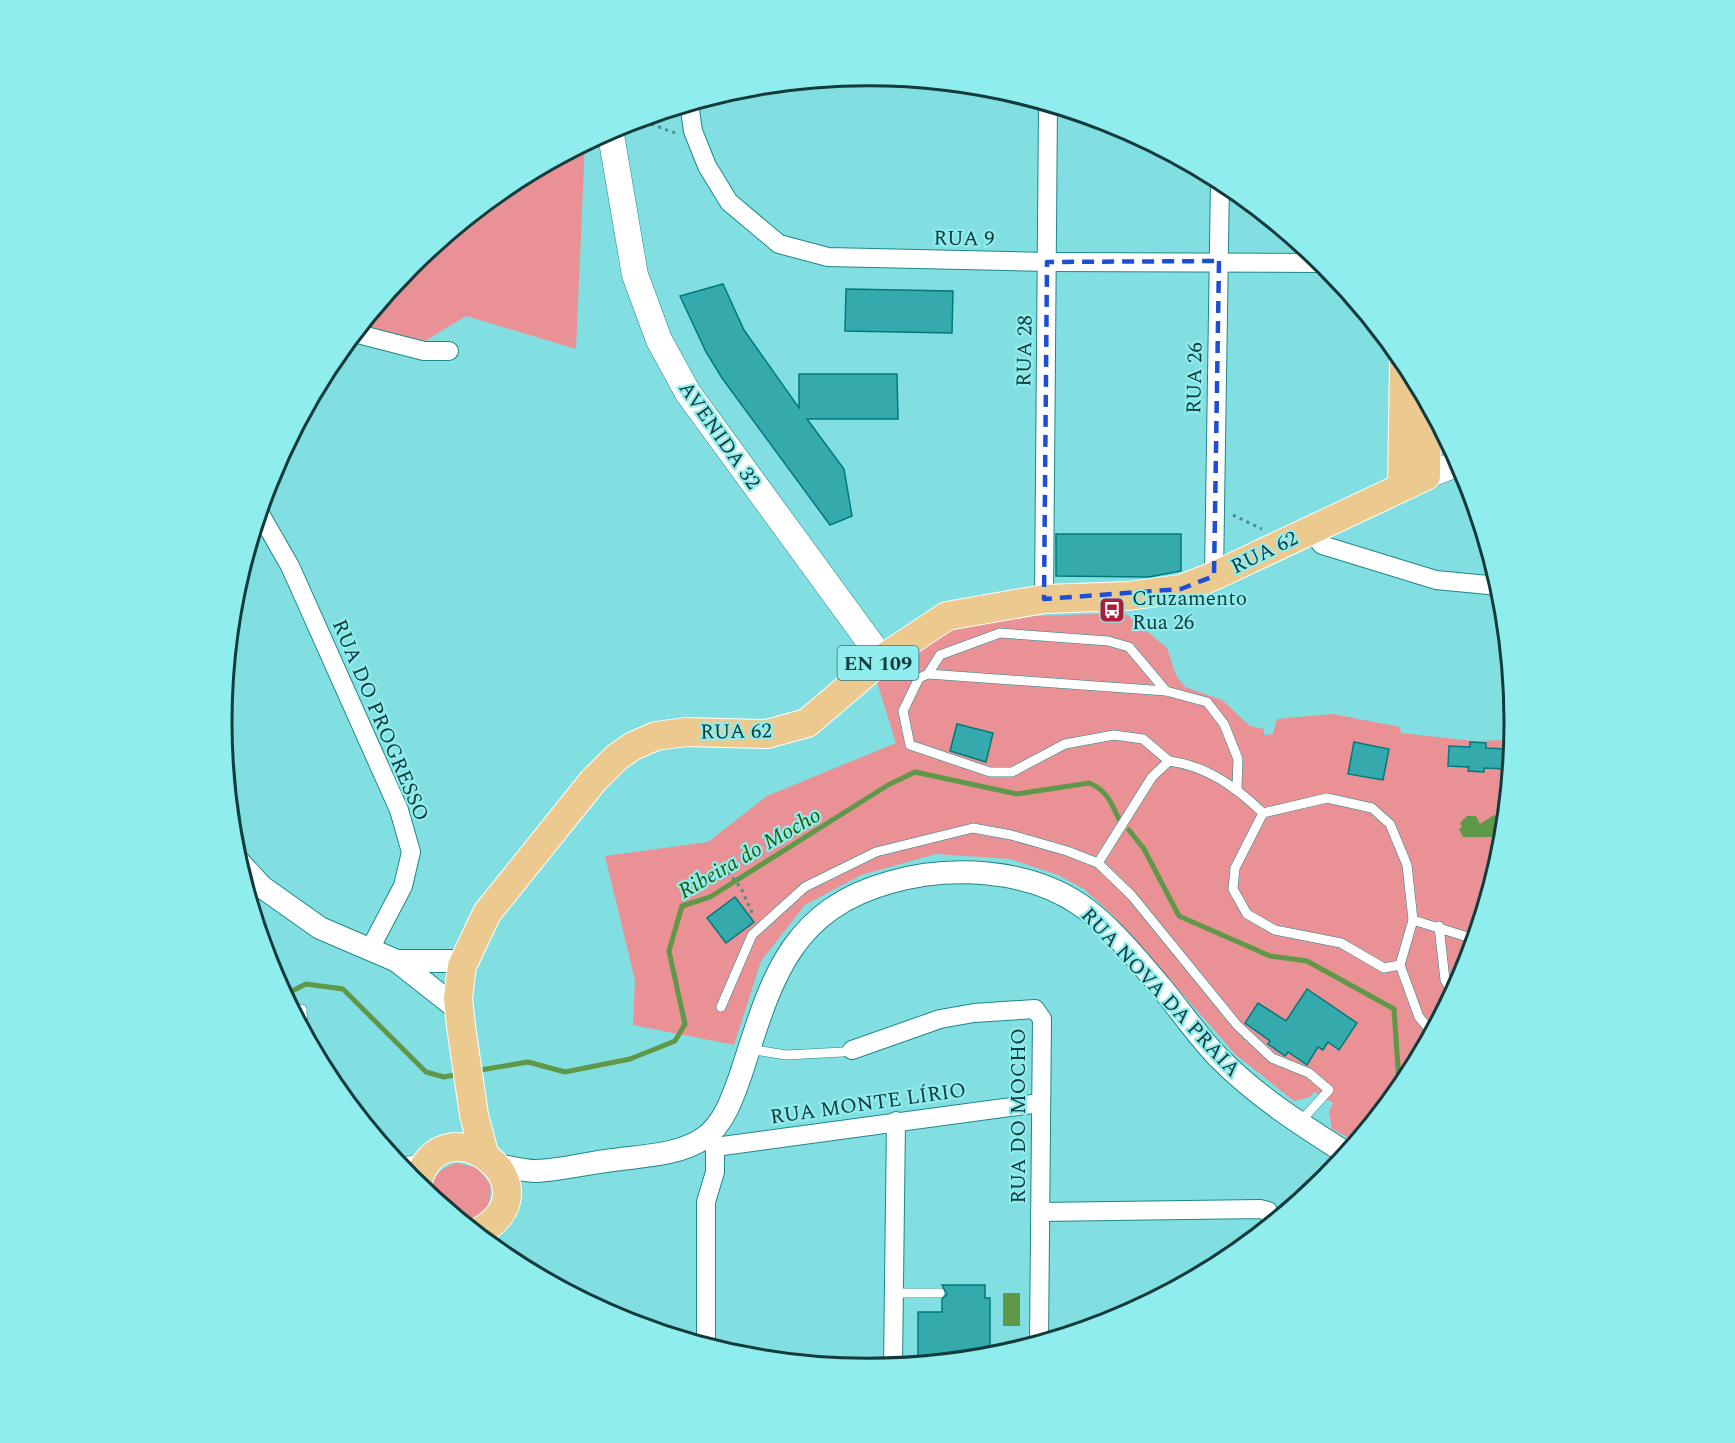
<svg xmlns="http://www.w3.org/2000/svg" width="1735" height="1443" font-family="Spectral,serif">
<rect width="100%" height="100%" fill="#82dfe1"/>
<g fill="#ea9195">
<polygon points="585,143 576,349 466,316 417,346 360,326 411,264 509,184"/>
<polygon points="1125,613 1167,648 1176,675 1185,687 1222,700 1250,726 1264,729 1264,735 1273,734 1277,719 1333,714 1400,727 1401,733 1474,741 1512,740 1502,848 1465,969 1405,1081 1355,1141 1332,1129 1329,1112 1333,1103 1314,1092 1310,1097 1294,1101 1236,1055 1115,917 1084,889 1058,875 1010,859 936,854 861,875 805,905 761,961 734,1045 633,1025 635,980 605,856 708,842 767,796 896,743 876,679 916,646 980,618"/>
<path d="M457,1163l21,5 12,16c3,19 -6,33 -25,40l-35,-29c1,-18 11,-28 27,-32z"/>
</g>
<g fill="#5f9848">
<polygon points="1494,815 1503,820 1503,832 1493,837 1463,837 1459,829 1462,827 1460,823 1467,816 1476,816 1480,824"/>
<rect x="1003" y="1293" width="17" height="33"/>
</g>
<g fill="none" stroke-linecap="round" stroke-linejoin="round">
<g stroke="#5f9848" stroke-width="5">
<polyline points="1129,830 1144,849 1179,916 1270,956 1307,961 1394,1009 1399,1082 1402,1084"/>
<polyline points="284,995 306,984 343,989 426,1072 444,1077 460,1074"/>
<path d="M475,1071l53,-9 37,10 65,-13 45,-18 10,-17 -16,-73 13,-45 28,-9 178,-112 27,-13 102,22 72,-11c18,7 22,20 30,36"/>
</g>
</g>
<g fill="#35aaad" stroke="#00797b" stroke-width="1.5">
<polygon points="723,284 744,330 799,408 799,374 897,374 898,419 807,419 844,469 852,516 830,525 722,378 706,352 680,296"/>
<polygon points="846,289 953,291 952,333 845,331"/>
<polygon points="1056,534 1181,534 1181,571 1149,577 1056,576"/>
<polygon points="957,724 993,733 986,762 950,751"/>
<polygon points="1354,742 1389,749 1383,780 1348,774"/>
<polygon points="1470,742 1486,743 1486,748 1506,749 1505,769 1484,768 1484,772 1468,771 1469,767 1448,766 1449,746 1470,747"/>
<polygon points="735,897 754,922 726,943 707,918"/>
<polygon points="1307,989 1357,1023 1339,1050 1328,1042 1323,1050 1318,1047 1307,1065 1288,1052 1285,1056 1268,1044 1270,1041 1245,1023 1258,1003 1286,1021"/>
<polygon points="942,1285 985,1285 985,1298 990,1298 990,1356 918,1363 918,1312 942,1312 942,1299 947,1294"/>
</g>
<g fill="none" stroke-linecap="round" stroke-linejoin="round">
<g stroke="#1f8789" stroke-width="10">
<g id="service">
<polyline points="928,674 1166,691 1207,702 1224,724 1238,759 1237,789"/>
<polyline points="1166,691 1129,647 1108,641 1000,633 940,655 928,674 919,678 903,711 910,745 990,772 1012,772 1065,744 1114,735 1143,739 1169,761"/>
<polyline points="1263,813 1235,868 1233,889 1247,914 1275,930 1341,943 1384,968 1400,965"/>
<path d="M1098,863l54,-86 17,-16c38,5 67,26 94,52l64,-15 45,10 18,16 17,41 6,55 -13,45 19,52 12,14"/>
<polyline points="1413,920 1474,939"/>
<polyline points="1439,926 1445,980 1452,992"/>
<polyline points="721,1007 752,935 805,887 876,852 973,828 1011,835 1067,851 1098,863 1132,896 1237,1025 1272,1058 1309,1073 1329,1090 1299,1123"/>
<polyline points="302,1009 303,1030"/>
<polyline points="749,1049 786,1055 843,1052"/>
<polyline points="894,1293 940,1293"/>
</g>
</g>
<g stroke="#1f8789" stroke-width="20">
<g id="minor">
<polyline points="689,103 693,131 707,166 729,202 779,244 828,257 1047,262 1323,263"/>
<polyline points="354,333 424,351 449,351"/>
<polyline points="259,512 290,566 399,810 411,852 403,886 370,949"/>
<polyline points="1310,530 1322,545 1436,580 1499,586"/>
<polyline points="1214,576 1220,180"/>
<polyline points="1044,599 1048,104"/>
<polyline points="852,1050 940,1019 974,1013 1035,1009 1042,1019 1039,1342"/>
<polyline points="705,1137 715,1147 1040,1103"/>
<polyline points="1040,1212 1260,1209 1268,1211 1272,1222"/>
<polyline points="706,1345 706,1202 715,1172 715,1147"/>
<polyline points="893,1365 896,1121"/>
</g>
</g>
<g stroke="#1f8789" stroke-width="24">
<g id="tertiary">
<polyline points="238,861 262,887 320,928 397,961 459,1010"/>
<polyline points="397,961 464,961"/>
<path d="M497,1165c13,2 27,6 39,6 25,-1 52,-8 77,-11 29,-4 67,-5 91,-22 21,-15 30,-44 38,-67 29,-90 47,-161 149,-189 59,-17 136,-13 188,22 31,21 58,55 82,83 19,23 36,48 56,69 38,39 83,68 129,97"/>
</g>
</g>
<g stroke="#1f8789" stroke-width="27">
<g id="secondary">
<polyline points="610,129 635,275 659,340 688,393 882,659"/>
<polyline points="1426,476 1459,463"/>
<polyline points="404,1171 425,1166"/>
</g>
</g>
<g stroke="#fff" stroke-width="30">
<g id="primary">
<polyline points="1402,486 1404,362"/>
<polyline points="484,1153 474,1115 461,1026 458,998 462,966 487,913 593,781 617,757 633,746 656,736 686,732 767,734 807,723 882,659 947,616 1044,599 1128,596 1181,589 1214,576 1426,476 1427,403"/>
<path d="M417,1184c23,-88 146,3 60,49"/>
</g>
</g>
<g stroke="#4a8c8e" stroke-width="3" stroke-dasharray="3 4.5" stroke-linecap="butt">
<polyline points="637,119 678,134"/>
<polyline points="1233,515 1262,529"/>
<polyline points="723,866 741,888 754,917"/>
</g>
<use href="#service" stroke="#fff" stroke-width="9"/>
<use href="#minor" stroke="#fff" stroke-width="18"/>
<use href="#tertiary" stroke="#fff" stroke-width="22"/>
<use href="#secondary" stroke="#fff" stroke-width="26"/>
<use href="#primary" stroke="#ecca8f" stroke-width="28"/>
</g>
<path fill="none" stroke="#1d4ed8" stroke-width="4.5" stroke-dasharray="12 8" stroke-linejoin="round" d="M1219,261l-5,315 -33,13 -137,10 3,-337z"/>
<defs>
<g id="bus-square" transform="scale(1.35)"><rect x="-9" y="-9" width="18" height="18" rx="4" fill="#ae1a38" stroke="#90edee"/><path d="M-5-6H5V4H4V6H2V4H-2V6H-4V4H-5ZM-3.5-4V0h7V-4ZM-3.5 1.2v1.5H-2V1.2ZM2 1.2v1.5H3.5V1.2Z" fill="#fff"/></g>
</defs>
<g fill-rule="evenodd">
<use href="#bus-square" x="1112" y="610"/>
</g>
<g text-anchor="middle" stroke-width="4.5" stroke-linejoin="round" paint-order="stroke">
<rect fill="#90edee" stroke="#387071" stroke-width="1.5" x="837.5" y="646" width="81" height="34" rx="4.5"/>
<g font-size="20" font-weight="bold" fill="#133b3c">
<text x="878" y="670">EN 109</text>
</g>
<g font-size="21" fill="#133b3c" stroke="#90edee">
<text transform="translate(964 238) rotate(1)" y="7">RUA 9</text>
<text transform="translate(1024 351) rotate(-89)" y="7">RUA 28</text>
<text transform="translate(1194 378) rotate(-89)" y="7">RUA 26</text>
<text transform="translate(720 435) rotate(55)" y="7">AVENIDA 32</text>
<text transform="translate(1264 552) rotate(-26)" y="7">RUA 62</text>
<text transform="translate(381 720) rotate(67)" y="7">RUA DO PROGRESSO</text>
<text transform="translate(736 731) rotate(-1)" y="7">RUA 62</text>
<text transform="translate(1161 992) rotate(47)" y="7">RUA NOVA DA PRAIA</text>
<text transform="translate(868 1103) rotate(-8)" y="7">RUA MONTE LÍRIO</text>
<text transform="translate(1018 1116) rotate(-90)" y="7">RUA DO MOCHO</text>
</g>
<g font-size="21" fill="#133b3c" stroke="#90edee" text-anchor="start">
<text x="1132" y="605">Cruzamento<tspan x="1132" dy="24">Rua 26</tspan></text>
</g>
<g font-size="22" font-style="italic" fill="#255a03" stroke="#90edee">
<text transform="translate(749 852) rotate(-30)" y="8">Ribeira do Mocho</text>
</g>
</g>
<path d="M0 0H1735V1443H0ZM232 722a636 636 0 1 1 1272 0a636 636 0 1 1-1272 0Z" fill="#90edee" fill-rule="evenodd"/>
<path fill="none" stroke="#133b3c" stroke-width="3" d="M232 722a636 636 0 1 1 1272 0a636 636 0 1 1-1272 0Z"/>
</svg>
